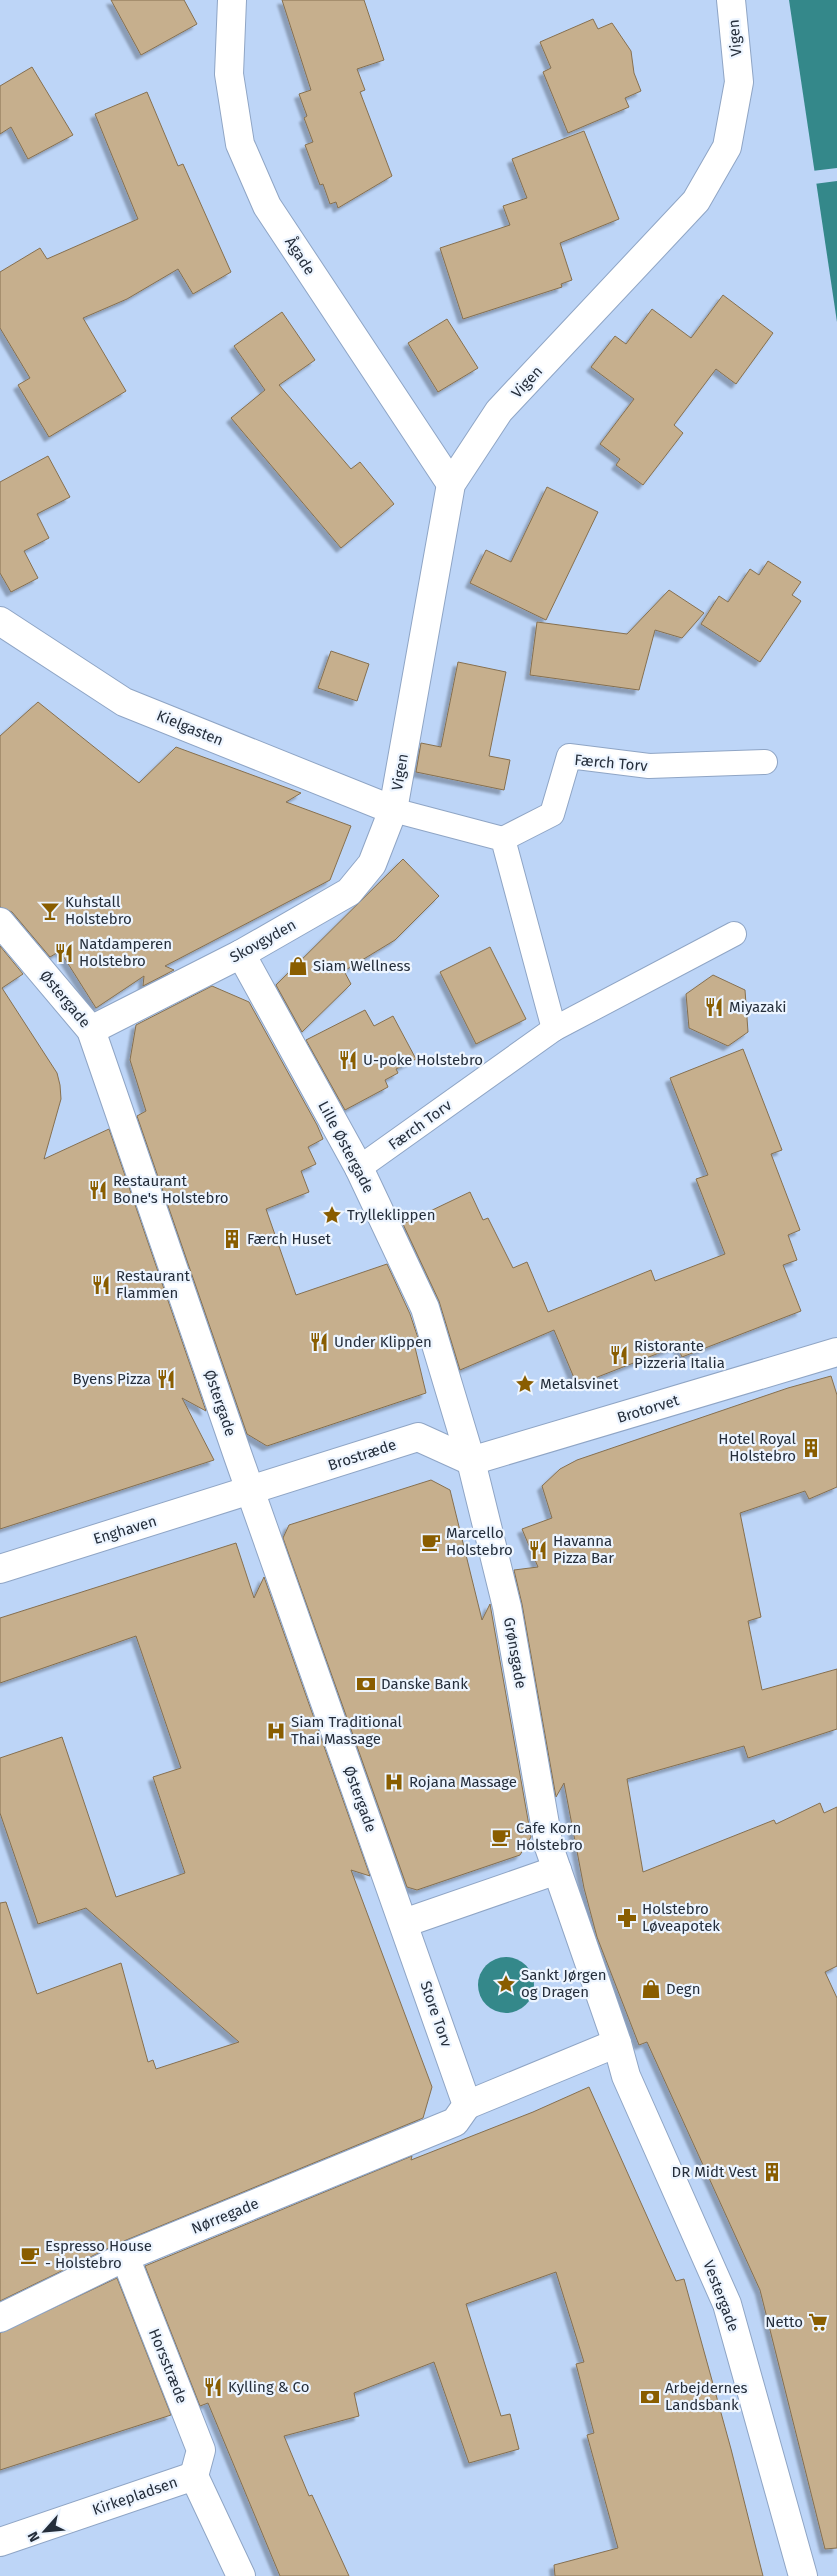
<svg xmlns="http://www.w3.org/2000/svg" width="837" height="2576" font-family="'Fira Sans',sans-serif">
<defs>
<filter id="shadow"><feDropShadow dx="-4.5" dy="4.5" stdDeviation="1" flood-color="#0004"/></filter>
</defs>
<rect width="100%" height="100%" fill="#bdd5f7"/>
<g fill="#34888a">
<polygon points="789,0 837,0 837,322"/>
<circle cx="506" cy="1985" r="28"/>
</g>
<polygon fill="#bdd5f7" points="837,168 837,181 814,184 812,171"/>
<g fill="#c6af8d" stroke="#867050" filter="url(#shadow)">
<polygon points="111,0 184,0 197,24 141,55"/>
<polygon points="282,0 364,0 384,60 357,69 365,90 360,92 392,176 338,208 336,202 330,204 323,184 320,185 305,145 313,142 304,118 307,116 299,94 311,90"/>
<polygon points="593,19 598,29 612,23 631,51 634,73 641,91 625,98 629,107 568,133 543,72 551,68 540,42"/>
<polygon points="32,67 73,135 28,159 11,127 0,134 0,86"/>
<polygon points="147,92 178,166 183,164 231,272 193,294 178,269 127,299 83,318 126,391 49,437 18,385 30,378 0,328 0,272 40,248 47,259 138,219 95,114"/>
<polygon points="584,131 619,219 560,243 572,280 561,284 562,287 463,319 440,248 510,225 503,206 527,198 512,159"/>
<polygon points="723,295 773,333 736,384 716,369 674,425 683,433 643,485 616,465 620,459 600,444 634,399 591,367 615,336 626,344 652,309 691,338"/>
<polygon points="282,312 315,360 279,385 351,469 360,462 394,504 341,548 231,418 265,390 234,346"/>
<polygon points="447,319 478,368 438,392 408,343"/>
<polygon points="48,456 70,497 37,514 49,538 24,551 38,578 11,592 0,573 0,482"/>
<polygon points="547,487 598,512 546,620 470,583 486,550 511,562"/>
<polygon points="768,561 801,582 792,595 801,601 760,662 701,624 719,596 728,602 750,569 759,575"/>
<polygon points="669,590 704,613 682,638 655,630 639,690 530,675 537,622 627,634"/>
<polygon points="331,651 369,664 357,701 318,688"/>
<polygon points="458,662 506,672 489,756 510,760 504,790 416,772 421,743 441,747"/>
<polygon points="38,702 139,783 176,747 301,793 286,802 351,826 330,880 165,966 174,970 143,986 144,976 96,1008 60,951 50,957 12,912 0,907 0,736"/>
<polygon points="403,859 439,896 395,940 344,971 351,984 302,1032 276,985"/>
<polygon points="0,946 23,974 2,988 57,1073 60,1085 61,1099 44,1159 109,1129 206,1411 182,1398 214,1460 0,1529"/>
<polygon points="490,947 526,1019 476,1044 440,972"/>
<polygon points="713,975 745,990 748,1032 728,1046 689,1028 686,994"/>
<polygon points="212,986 249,1002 317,1125 323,1139 308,1147 316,1164 301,1171 309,1192 266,1209 296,1295 387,1264 410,1314 418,1338 413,1339 426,1393 267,1446 247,1434 137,1116 146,1111 130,1060 136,1025"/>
<polygon points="365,1010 374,1026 393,1016 416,1059 396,1069 398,1073 385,1080 388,1087 345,1110 306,1040"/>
<polygon points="743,1049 782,1150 771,1154 800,1230 788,1235 797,1260 783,1265 801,1311 682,1357 677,1346 577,1385 554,1330 460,1370 439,1301 403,1224 470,1192 483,1220 488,1218 513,1268 527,1262 548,1312 651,1270 655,1281 725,1254 696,1179 708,1175 670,1078"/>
<polygon points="831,1376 837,1395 837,1487 809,1499 805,1491 740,1513 761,1617 748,1621 762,1690 837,1669 837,1729 748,1758 744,1746 627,1779 643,1872 774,1820 776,1824 820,1803 824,1813 837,1807 837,1966 825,1972 837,1998 837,2548 825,2549 760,2290 647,2042 639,2045 597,1937 584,1888 564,1783 556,1797 522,1604 514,1570 538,1567 522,1529 552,1518 542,1486 560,1469 577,1460 788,1388"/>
<polygon points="431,1480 450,1490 482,1620 490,1604 531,1837 520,1855 417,1890 407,1887 283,1538 289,1525"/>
<polygon points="236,1543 254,1598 264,1577 370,1876 351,1870 432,2087 423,2118 119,2243 0,2301 0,1903 6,1902 37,1994 121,1963 148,2062 153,2060 156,2069 239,2042 86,1908 38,1924 0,1813 0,1758 62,1737 116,1897 185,1873 153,1777 181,1768 136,1636 0,1683 0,1618"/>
<polygon points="589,2087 676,2281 684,2279 731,2449 763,2576 555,2576 554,2565 618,2548 587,2435 594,2433 576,2364 584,2362 556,2272 466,2304 501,2416 510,2414 519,2449 469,2463 434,2362 354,2393 359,2416 284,2436 309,2496 312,2495 349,2576 280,2576 208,2403 200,2406 145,2266 412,2156 411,2160 533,2112"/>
<polygon points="117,2278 171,2415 0,2470 0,2333"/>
</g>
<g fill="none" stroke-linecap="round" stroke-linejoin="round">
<g stroke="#8fa5c5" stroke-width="26">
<g id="service">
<polyline points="393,810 503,839 554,1029"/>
<polyline points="503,839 552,814 569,756 649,766 765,762"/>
<polyline points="359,1168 554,1029 734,934"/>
</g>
</g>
<g stroke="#8fa5c5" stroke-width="30">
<g id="pedestrian">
<polyline points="0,922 91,1030 238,1456 467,2105 455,2122 125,2257 0,2318"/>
<polyline points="91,1030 241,954"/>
<polyline points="359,1168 425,1308 471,1461 507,1607 549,1847 617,2043 626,2076 727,2304 803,2576"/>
<polyline points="471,1461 837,1352"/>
<polyline points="0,1569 418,1437 471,1461"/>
<polyline points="404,1923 557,1870"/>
<polyline points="467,2105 617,2043"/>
<polyline points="125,2257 201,2450 194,2476"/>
</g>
</g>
<g stroke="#8fa5c5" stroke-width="30">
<g id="minor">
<polyline points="232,0 229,74 240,144 267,206 451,484"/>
<polyline points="0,621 124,702 393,810"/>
<polyline points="359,1168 241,954 349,892 372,864 393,810 451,484 499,411 696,201 727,147 739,82 731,0"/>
<polyline points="0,2542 194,2476 241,2576"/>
</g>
</g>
<use href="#service" stroke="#fff" stroke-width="24"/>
<use href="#pedestrian" stroke="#fff" stroke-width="28"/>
<use href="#minor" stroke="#fff" stroke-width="28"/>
</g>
<defs>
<g id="bar-bare" transform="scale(1.5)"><path d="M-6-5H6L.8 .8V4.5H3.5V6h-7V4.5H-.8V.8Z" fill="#895d00" stroke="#edf5ff" stroke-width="2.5" paint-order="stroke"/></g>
<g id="restaurant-bare" transform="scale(1.5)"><path d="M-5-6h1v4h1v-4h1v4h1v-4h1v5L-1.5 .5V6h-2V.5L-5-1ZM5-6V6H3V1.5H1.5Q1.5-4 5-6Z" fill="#895d00" stroke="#edf5ff" stroke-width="2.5" paint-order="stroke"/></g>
<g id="shop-bare" transform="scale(1.5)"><path d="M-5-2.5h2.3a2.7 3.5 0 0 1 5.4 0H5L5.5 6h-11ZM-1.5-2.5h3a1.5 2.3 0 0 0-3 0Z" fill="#895d00" stroke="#edf5ff" stroke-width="2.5" paint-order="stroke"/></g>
<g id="sight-bare" transform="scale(1.5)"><path d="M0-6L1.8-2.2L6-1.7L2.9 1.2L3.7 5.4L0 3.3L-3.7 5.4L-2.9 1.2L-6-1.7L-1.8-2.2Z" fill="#895d00" stroke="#edf5ff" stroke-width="2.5" paint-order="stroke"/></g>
<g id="building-bare" transform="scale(1.5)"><path d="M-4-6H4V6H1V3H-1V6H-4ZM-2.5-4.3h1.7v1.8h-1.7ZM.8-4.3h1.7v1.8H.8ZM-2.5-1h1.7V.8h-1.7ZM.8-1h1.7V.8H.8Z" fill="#895d00" stroke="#edf5ff" stroke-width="2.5" paint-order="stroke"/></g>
<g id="cafe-bare" transform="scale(1.5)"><path d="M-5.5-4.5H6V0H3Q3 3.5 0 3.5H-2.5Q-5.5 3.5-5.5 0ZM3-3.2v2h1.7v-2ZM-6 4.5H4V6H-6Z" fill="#895d00" stroke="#edf5ff" stroke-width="2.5" paint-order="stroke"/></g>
<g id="bank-bare" transform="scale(1.5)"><path d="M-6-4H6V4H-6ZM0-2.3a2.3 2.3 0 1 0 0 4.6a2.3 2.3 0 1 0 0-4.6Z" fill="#895d00" stroke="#edf5ff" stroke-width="2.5" paint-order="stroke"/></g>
<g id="hospital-bare" transform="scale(1.5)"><path d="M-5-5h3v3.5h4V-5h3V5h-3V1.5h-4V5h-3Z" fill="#895d00" stroke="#edf5ff" stroke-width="2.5" paint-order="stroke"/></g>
<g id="pharmacy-bare" transform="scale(1.5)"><path d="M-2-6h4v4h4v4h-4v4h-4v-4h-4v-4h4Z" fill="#895d00" stroke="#edf5ff" stroke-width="2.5" paint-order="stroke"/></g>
<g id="supermarket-bare" transform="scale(1.5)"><path d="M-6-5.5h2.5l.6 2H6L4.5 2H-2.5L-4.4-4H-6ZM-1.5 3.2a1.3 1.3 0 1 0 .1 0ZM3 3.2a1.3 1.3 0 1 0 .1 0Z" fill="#895d00" stroke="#edf5ff" stroke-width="2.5" paint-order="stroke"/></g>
</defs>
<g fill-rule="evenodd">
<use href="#bar-bare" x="50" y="911"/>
<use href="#restaurant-bare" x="64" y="953"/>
<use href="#shop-bare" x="298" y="966"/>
<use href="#restaurant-bare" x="714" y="1007"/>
<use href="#restaurant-bare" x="348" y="1060"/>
<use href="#restaurant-bare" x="98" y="1190"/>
<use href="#sight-bare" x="332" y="1215"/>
<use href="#building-bare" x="232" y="1239"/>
<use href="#restaurant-bare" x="101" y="1285"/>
<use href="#restaurant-bare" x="319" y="1342"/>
<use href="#restaurant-bare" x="619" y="1355"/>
<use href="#restaurant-bare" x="166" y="1379"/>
<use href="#sight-bare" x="525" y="1384"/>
<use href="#building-bare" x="811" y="1448"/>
<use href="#cafe-bare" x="431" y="1542"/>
<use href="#restaurant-bare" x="538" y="1550"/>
<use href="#bank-bare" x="366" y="1684"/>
<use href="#hospital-bare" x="276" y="1731"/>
<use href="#hospital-bare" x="394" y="1782"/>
<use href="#cafe-bare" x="501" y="1837"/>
<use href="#pharmacy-bare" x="627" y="1918"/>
<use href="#sight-bare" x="506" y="1984"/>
<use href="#shop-bare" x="651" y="1989"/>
<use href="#building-bare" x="772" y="2172"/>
<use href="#cafe-bare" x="30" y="2255"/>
<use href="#supermarket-bare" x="818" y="2322"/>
<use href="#restaurant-bare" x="213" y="2387"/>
<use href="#bank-bare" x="650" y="2397"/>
</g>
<g text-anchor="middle" stroke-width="4.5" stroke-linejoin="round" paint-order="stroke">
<g font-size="15" fill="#252e3b" stroke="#edf5ff">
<text transform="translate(735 38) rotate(-95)" y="5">Vigen</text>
<text transform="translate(300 256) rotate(57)" y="5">Ågade</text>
<text transform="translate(527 382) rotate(-47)" y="5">Vigen</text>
<text transform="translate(190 728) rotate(22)" y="5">Kielgasten</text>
<text transform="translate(611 763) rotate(5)" y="5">Færch Torv</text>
<text transform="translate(400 772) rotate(-80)" y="5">Vigen</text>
<text transform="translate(263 941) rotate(-29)" y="5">Skovgyden</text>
<text transform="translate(65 999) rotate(50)" y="5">Østergade</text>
<text transform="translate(420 1125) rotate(-36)" y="5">Færch Torv</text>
<text transform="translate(346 1147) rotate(62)" y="5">Lille Østergade</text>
<text transform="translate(220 1403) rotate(71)" y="5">Østergade</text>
<text transform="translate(648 1409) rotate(-17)" y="5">Brotorvet</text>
<text transform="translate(362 1455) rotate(-18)" y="5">Brostræde</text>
<text transform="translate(125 1530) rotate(-17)" y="5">Enghaven</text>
<text transform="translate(515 1653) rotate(80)" y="5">Grønsgade</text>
<text transform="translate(360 1799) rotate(70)" y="5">Østergade</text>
<text transform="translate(436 2014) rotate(71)" y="5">Store Torv</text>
<text transform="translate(225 2216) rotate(-22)" y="5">Nørregade</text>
<text transform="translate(721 2296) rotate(69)" y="5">Vestergade</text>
<text transform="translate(168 2366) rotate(68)" y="5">Horsstræde</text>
<text transform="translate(135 2496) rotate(-19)" y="5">Kirkepladsen</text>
</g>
<g font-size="15" fill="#252e3b" stroke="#edf5ff" text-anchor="start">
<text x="65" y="907">Kuhstall<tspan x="65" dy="17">Holstebro</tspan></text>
<text x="79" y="949">Natdamperen<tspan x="79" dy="17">Holstebro</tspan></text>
<text x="313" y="971">Siam Wellness</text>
<text x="729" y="1012">Miyazaki</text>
<text x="363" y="1065">U-poke Holstebro</text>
<text x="113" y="1186">Restaurant<tspan x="113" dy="17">Bone's Holstebro</tspan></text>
<text x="347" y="1220">Trylleklippen</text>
<text x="247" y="1244">Færch Huset</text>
<text x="116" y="1281">Restaurant<tspan x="116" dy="17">Flammen</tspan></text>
<text x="334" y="1347">Under Klippen</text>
<text x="634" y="1351">Ristorante<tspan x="634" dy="17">Pizzeria Italia</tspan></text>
<text x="151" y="1384" text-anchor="end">Byens Pizza</text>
<text x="540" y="1389">Metalsvinet</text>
<text x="796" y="1444" text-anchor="end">Hotel Royal<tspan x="796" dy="17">Holstebro</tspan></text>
<text x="446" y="1538">Marcello<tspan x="446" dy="17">Holstebro</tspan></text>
<text x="553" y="1546">Havanna<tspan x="553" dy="17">Pizza Bar</tspan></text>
<text x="381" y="1689">Danske Bank</text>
<text x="291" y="1727">Siam Traditional<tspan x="291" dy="17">Thai Massage</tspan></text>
<text x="409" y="1787">Rojana Massage</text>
<text x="516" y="1833">Cafe Korn<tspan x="516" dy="17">Holstebro</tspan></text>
<text x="642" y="1914">Holstebro<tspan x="642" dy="17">Løveapotek</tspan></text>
<text x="521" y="1980">Sankt Jørgen<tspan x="521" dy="17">og Dragen</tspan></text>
<text x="666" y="1994">Degn</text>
<text x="757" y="2177" text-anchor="end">DR Midt Vest</text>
<text x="45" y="2251">Espresso House<tspan x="45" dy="17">- Holstebro</tspan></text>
<text x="803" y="2327" text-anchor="end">Netto</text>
<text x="228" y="2392">Kylling &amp; Co</text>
<text x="665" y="2393">Arbejdernes<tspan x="665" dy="17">Landsbank</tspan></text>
</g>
</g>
<g transform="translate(45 2531) rotate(243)" stroke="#edf5ff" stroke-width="4" paint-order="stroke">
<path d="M0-4L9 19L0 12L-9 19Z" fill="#252e3b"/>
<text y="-8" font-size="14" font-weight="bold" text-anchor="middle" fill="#252e3b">N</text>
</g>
</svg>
